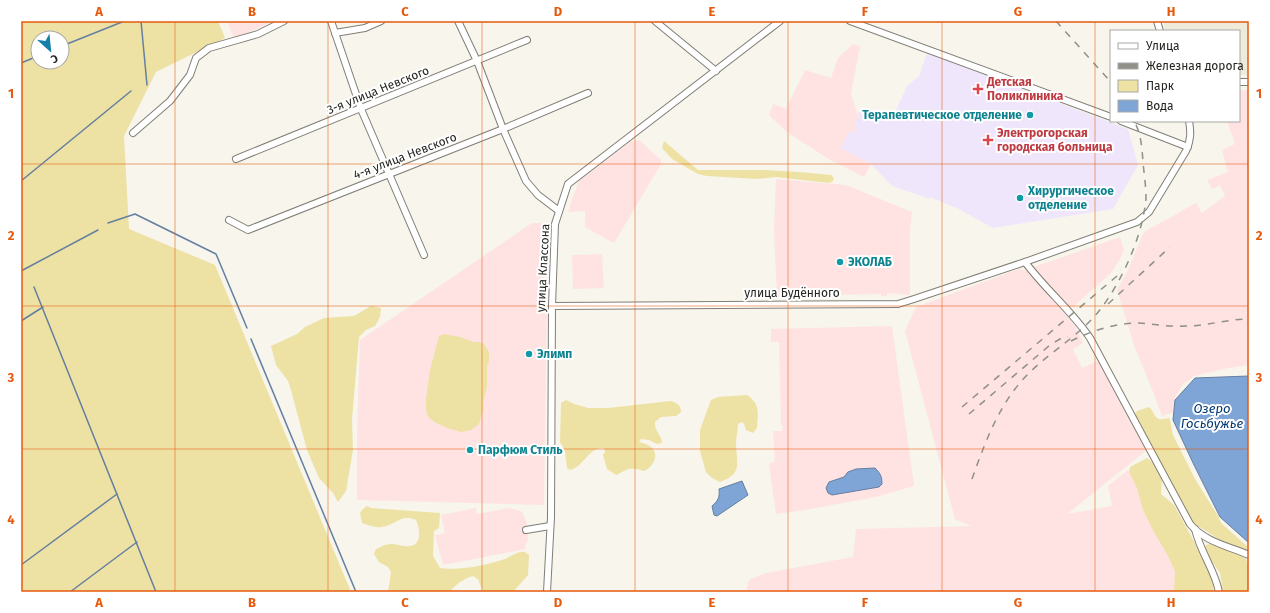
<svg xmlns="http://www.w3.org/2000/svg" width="1270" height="613" font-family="'Fira Sans',sans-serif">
<rect width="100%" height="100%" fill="#f7f5ec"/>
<polygon fill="#eeebda" points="1163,21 1249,21 1249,75 1239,75 1239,31 1166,31"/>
<g fill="#ffe3e2">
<polygon points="227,21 267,21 268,24 234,38"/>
<polygon points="853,44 860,46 851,94 859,119 858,131 852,133 841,148 871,164 864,177 827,158 787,132 769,115 773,104 786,109 805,70 831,78 838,58"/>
<polygon points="1239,90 1249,90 1249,365 1228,368 1194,376 1183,384 1175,397 1174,412 1162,416 1152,389 1135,348 1117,290 1127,272 1144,232 1196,203 1202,213 1225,196 1220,185 1212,189 1207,180 1228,172 1222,150 1235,144 1227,121 1239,121"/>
<polygon points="639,140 661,160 661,164 614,243 585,227 585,211 568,212 573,197 579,181 632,141"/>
<polygon points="776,179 846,185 912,212 910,230 910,295 887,293 887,296 881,296 881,294 777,296 774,230"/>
<polygon points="532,223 548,223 544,505 357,500 357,431 360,340"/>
<polygon points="1120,237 1124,250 1120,259 1111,273 1073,307 1067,308 1031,268"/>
<polygon points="602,254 604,288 573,289 572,255"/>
<polygon points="1019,269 1027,271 1036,278 1076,327 1083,343 1073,349 1082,368 1100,360 1147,450 1067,514 1112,506 1108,486 1128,470 1192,592 746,592 749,580 766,573 853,557 856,529 971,526 955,519 905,331 916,307"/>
<polygon points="892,326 914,486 876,497 805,510 776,514 769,464 775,461 773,431 782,431 783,426 781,426 779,342 771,342 771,329"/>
<polygon points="476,508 477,514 509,508 521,511 524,515 527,524 528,540 525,545 526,549 443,565 435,535 445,533 441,515"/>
</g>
<polygon fill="#f0e6fb" points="927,53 1128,129 1138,165 1113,209 993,228 959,209 930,197 930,199 892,186 871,164 841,148 849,131 852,133 857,131 854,120 859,119 858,112 896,110 907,86 919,76"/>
<g fill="#ede2a4" fill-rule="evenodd">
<path d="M21,21h197l7,17 -69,34 -32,64 5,93 86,36 136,327h-330zM38,38h24v24h-24z"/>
<polygon points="664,141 698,170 763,170 799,172 831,175 834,178 833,181 829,183 776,177 757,179 707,176 698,174 672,159 662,148"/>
<polygon points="371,306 381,308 380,317 375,326 366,330 359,337 352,419 353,450 346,491 338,502 333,493 319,478 307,450 291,390 288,381 276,365 271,346 297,334 305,327 324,318 354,316"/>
<polygon points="444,334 460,337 474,342 479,342 484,344 489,352 489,362 487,366 487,387 483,403 484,407 479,424 471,430 461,432 447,428 438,424 429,418 427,414 426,409 426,399 430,370 439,336"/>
<path d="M747,395c14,10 11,18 10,33l-4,5 -7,-3 -2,-6 -2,-2 -4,2c0,6 -2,13 -2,19 0,20 8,30 -16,39l-8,-4 -6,-6 -6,-21v-21l11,-30 7,-3z"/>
<path d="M566,400l8,4 14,4h20l63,-7c6,2 10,4 10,11l-5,4 -15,1 -6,5c-1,9 7,13 7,21l-5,1 -8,-4 -8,-1 -2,3c4,1 8,2 12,5 9,8 2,20 -7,24 -15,-5 -15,-2 -28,4l-9,-6 -4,-14 2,-3 -1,-4c-16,-1 -19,18 -34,22l-3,-2 -2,-17 -5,-9 1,-39z"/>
<path d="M1149,407c8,8 4,15 20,11l1,2 3,15 22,44 23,37 3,7 28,25v3l-29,-11 -28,-18 -58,-107 3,-4z"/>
<polygon points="1147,458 1153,463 1162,476 1161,494 1174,505 1203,558 1214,585 1213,592 1174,592 1175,571 1167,554 1155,534 1143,510 1137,488 1129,472 1130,467"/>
<path d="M367,506l4,2 69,5 -1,15 -5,3 -1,25 7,12c18,3 48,-3 65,-9 7,-3 13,-8 20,-7l4,3 -1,20 -15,17h-30l-5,-13 -5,-3c-8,2 -15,7 -21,13l-1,3h-63l3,-20 -3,-5 -9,-5 -5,-8 2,-5c5,-2 9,-5 15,-5 6,0 12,3 19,2 12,-1 10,-18 6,-26 -16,-7 -21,6 -35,7 -6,1 -13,-2 -19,-4l-2,-10 3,-4z"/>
<path d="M1210,544c13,5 26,6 36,15l3,10v23h-25l-1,-1 -3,-18 -16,-24 2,-4z"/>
</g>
<g fill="#7fa5d6" stroke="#647fa0">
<polygon points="1249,376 1249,543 1220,517 1194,465 1173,420 1175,400 1195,378"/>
<path d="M875,468c5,5 7,8 7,16l-3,3 -47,8 -4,-2 -2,-5 3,-6 15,-5 4,-5 8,-3z"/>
<path d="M742,481l6,14 -31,21 -3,-1 -2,-9c6,-5 8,-9 7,-17z"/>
</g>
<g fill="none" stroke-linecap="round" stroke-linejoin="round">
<g stroke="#647fa0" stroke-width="1.5">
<polyline points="141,21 147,85"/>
<polyline points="62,46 122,22"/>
<polyline points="21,63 38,56"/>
<polyline points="21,181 131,91"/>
<polyline points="108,223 135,214 216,254 247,328"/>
<polyline points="21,271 98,230"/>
<polyline points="34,287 156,592"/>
<polyline points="21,321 43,307"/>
<polyline points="251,339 356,592"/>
<polyline points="21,565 117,494"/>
<polyline points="70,592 137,542"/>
</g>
<g stroke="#807e76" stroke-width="8">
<g id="minor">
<polyline points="331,21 361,109 424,255"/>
<polyline points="458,21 477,61 503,129 526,181 538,195 559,211"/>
<polyline points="655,21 716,71"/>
<polyline points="850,21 1111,117"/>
<polyline points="1157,21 1160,31"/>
<polyline points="335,33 365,28 381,21"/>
<polyline points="1239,82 1249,82"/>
<polyline points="1121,121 1188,147"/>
<polyline points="133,133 170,101 190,75 196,58 209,48 258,34 284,21"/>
<polyline points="236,159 527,40"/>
<polyline points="229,220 248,230 503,129 588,93"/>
<path d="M1025,262c20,27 46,48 65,76l100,186c15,18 38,22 59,31"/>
<path d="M552,306l346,-2 16,-5 111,-37 112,-40 12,-10 37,-61c5,-11 5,-19 3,-30"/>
<path d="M1195,529c5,23 20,41 24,63"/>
<polyline points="526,530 550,526"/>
<polyline points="547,592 551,517 552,306 555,224 568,184 780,21"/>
</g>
</g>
<use href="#minor" stroke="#fff" stroke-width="6"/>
<g stroke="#908f88" stroke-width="1.5" stroke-dasharray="7 7" stroke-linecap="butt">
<polyline points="1056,21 1108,79"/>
<polyline points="1108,304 1170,247"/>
<path d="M1071,341c20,-10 44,-18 68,-18 15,1 30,4 46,3 22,0 42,-7 64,-7"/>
<polyline points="962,407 1117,276 1121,270"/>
<polyline points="969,414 1050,345 1060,339 1068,337"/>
<path d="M972,479c11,-31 23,-64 43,-90 23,-31 61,-49 84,-78 23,-29 44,-76 47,-113 0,-12 -2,-24 -3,-36 -1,-14 -2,-29 -9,-41"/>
</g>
</g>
<path fill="none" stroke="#e8590c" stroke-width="1" stroke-opacity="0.55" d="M175,21v571M328,21v571M482,21v571M635,21v571M788,21v571M942,21v571M1095,21v571M21,164h1228M21,306h1228M21,449h1228"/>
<g fill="#e0444e" stroke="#fff" stroke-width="1.5">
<path d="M976 83h4v4h4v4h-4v4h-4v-4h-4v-4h4z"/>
<path d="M986 134h4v4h4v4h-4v4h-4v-4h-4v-4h4z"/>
</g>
<g fill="#0f9aa8" stroke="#fff" stroke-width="1.5">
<circle cx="1030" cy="115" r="4"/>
<circle cx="1020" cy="198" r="4"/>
<circle cx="840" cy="262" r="4"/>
<circle cx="529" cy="354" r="4"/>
<circle cx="470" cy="450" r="4"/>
</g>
<g text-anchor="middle" stroke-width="4" stroke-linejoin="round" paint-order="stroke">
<g font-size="12" font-weight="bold" fill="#be3a42" stroke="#fff" text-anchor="start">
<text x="987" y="86">Детская<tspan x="987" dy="14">Поликлиника</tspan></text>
<text x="997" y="137">Электрогорская<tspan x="997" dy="14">городская больница</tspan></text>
</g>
<g font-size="12" fill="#252521" stroke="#fff">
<text transform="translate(378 90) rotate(-22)" y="4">3-я улица Невского</text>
<text transform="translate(405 156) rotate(-21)" y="4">4-я улица Невского</text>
<text transform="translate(543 268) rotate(-87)" y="4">улица Классона</text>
<text x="792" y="297">улица Будённого</text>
</g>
<g font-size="12" font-weight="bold" fill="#0d838f" stroke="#fff" text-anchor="start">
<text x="1022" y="119" text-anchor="end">Терапевтическое отделение</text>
<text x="1028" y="195">Хирургическое<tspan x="1028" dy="14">отделение</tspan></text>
<text x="848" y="266">ЭКОЛАБ</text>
<text x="537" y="358">Элимп</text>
<text x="478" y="454">Парфюм Стиль</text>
</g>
<g font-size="13" font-style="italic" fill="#003872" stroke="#fff">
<text x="1212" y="413">Озеро<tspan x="1212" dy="15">Госьбужье</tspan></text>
</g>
</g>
<rect width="1270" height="613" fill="none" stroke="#ffffff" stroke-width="44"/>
<rect x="1110" y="30" width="130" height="92" fill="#ffffff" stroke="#a8a8a6"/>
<rect x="1118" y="43" width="20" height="6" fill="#ffffff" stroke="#a8a8a6"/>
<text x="1146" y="50" font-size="12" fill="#252521">Улица</text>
<rect x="1118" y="63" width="20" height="6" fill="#908f88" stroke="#a8a8a6"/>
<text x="1146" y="70" font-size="12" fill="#252521">Железная дорога</text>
<rect x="1118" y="80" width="20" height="12" fill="#ede2a4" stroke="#a8a8a6"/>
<text x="1146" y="90" font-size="12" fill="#252521">Парк</text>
<rect x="1118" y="100" width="20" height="12" fill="#7fa5d6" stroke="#a8a8a6"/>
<text x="1146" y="110" font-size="12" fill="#252521">Вода</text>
<g transform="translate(50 50) rotate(153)"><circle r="19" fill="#ffffff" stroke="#a8a8a6"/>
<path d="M0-3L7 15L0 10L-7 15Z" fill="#147fa8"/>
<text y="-6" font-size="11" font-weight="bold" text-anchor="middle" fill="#252521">С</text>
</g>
<rect x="22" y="22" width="1226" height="569" fill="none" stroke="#e8590c" stroke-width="1.5"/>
<g font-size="13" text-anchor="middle" font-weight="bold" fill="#e8590c">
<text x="99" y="16">A</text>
<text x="252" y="16">B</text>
<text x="405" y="16">C</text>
<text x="558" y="16">D</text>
<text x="712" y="16">E</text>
<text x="865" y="16">F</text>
<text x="1018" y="16">G</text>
<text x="1171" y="16">H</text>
<text x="11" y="98">1</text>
<text x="1259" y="98">1</text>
<text x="11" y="240">2</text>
<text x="1259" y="240">2</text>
<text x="11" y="382">3</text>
<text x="1259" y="382">3</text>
<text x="11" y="524">4</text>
<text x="1259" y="524">4</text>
<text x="99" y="607">A</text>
<text x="252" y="607">B</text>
<text x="405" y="607">C</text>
<text x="558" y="607">D</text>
<text x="712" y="607">E</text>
<text x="865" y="607">F</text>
<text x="1018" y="607">G</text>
<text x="1171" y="607">H</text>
</g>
</svg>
